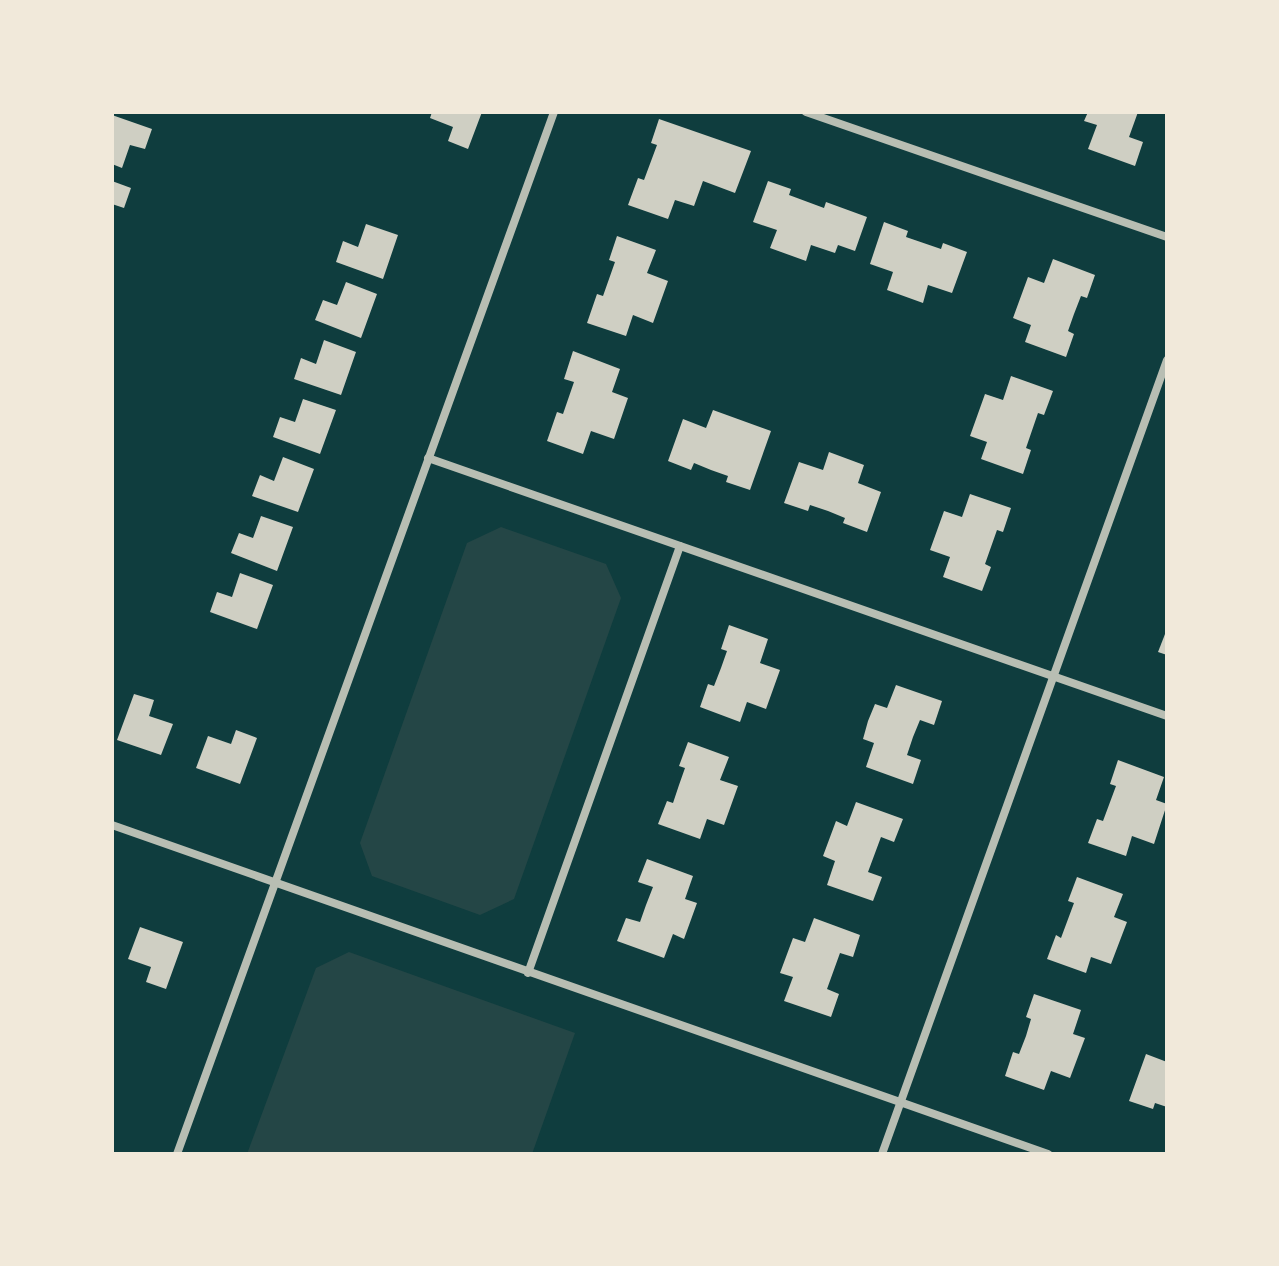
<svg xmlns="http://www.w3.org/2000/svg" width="1279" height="1266" font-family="Cabin,sans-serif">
<rect width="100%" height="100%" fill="#0f3d3e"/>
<g fill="#244646">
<polygon points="501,527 606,564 621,598 514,899 480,915 372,876 360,843 467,543"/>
<polygon points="349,952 575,1033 532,1154 247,1154 316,968"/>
</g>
<g fill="#cfcfc3">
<polygon points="432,112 482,112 468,149 448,141 453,127 430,118"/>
<polygon points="1088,112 1138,112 1129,137 1143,142 1135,166 1088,149 1097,125 1084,121"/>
<polygon points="112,115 152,129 145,149 130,145 122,168 112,164"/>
<polygon points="659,119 751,151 735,193 703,181 694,206 675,200 668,219 628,205 638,178 644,180 657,145 651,143"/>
<polygon points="112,181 131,188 124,208 112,204"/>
<polygon points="768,181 791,189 789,195 824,208 826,202 867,217 855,251 838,245 835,253 811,245 806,261 770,248 777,230 753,222"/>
<polygon points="884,222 908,231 906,237 941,249 943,243 967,252 952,293 928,285 923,303 887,290 893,272 870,264"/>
<polygon points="366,224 398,235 383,279 336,262 343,241 358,247"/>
<polygon points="617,236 656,250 647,273 668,281 653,323 633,315 626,336 587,323 597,294 603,296 615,262 609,260"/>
<polygon points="1053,259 1095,275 1087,298 1081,296 1074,314 1068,331 1074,334 1066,357 1025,342 1031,325 1013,318 1028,277 1044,283"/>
<polygon points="346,282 377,294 361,338 315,320 323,300 337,305"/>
<polygon points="324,340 356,352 341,395 294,379 301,358 316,364"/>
<polygon points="573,351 620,369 612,392 628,398 614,439 591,431 583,454 547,441 557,412 563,414 574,382 564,379"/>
<polygon points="1011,376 1053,391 1044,415 1038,413 1026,448 1031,450 1023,474 981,459 987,442 970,436 985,394 1003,400"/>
<polygon points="303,399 336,410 320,454 273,437 280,417 295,422"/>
<polygon points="713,410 771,431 750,490 726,482 728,476 711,470 694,463 691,470 668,461 683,419 706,428"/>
<polygon points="829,452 864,465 858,483 881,492 867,532 843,523 845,518 828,511 810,505 808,511 784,503 799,462 823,470"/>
<polygon points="283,457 314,469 298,512 252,496 260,475 274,481"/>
<polygon points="970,494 1011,508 1003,532 997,530 985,564 991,567 982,591 943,577 950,557 930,550 944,511 962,517"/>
<polygon points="261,516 293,527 277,571 231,553 239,533 253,538"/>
<polygon points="240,573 273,585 257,629 210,612 217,592 232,597"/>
<polygon points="729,625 768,639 760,663 780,670 766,709 747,702 740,722 700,707 708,684 714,686 721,668 727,651 721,649"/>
<polygon points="1167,629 1167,655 1158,652"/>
<polygon points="896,685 942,701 934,725 920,720 913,737 907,755 921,760 913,784 866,767 874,743 863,739 868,721 875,704 887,708"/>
<polygon points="134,694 154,700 149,716 173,724 161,755 117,740"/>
<polygon points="236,730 257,738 240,784 196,768 208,736 231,744"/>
<polygon points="688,742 729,757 720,780 738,786 724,825 707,819 700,839 658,824 667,801 673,803 679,785 685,768 679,766"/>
<polygon points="1118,760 1164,777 1156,800 1167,804 1154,844 1132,836 1126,856 1088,843 1097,819 1103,821 1116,786 1110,784"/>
<polygon points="856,802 903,819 894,842 881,837 868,872 882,877 873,901 827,885 835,861 823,856 836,821 847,826"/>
<polygon points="647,859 693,876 685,899 697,903 684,939 673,934 664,958 617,941 626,918 640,922 646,905 653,887 638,882"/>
<polygon points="1077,877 1123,894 1114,917 1127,922 1111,964 1091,957 1086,973 1047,959 1056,935 1061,938 1074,903 1068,901"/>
<polygon points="814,918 860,935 853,957 840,953 827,989 839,994 831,1017 784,1001 793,977 780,973 793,938 805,942"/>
<polygon points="140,927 183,942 166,989 146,982 151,967 128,959"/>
<polygon points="1034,994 1081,1010 1073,1034 1085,1038 1070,1078 1051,1071 1044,1090 1005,1076 1013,1052 1019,1054 1026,1036 1031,1019 1026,1017"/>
<polygon points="1146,1054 1167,1062 1167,1107 1155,1103 1153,1109 1129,1101"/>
</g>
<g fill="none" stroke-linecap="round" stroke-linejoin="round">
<g stroke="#b8beb3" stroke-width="8">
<polyline points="806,112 1167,237"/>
<polyline points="428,458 1167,716"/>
<polyline points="112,825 1048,1154"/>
<polyline points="528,973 680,546"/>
<polyline points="177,1154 554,112"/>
<polyline points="882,1154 1167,360"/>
</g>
</g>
<rect width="1279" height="1266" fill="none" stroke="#f1e9da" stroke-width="228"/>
</svg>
